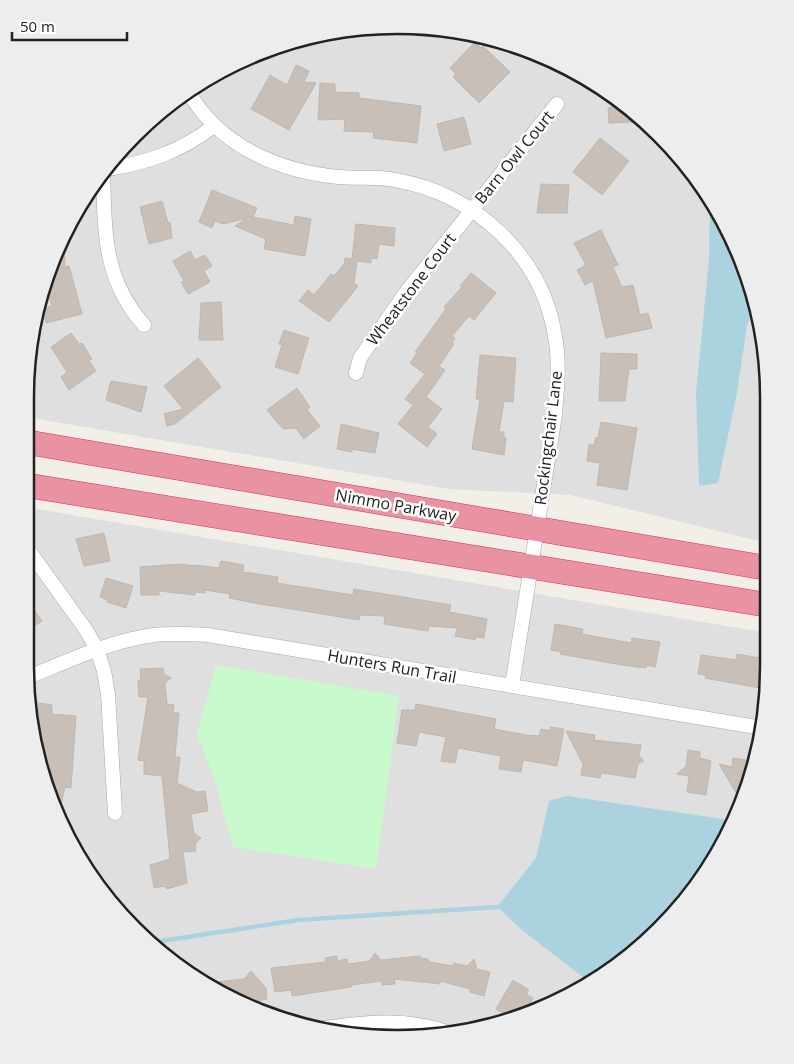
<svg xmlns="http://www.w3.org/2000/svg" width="794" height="1064" font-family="'Open Sans',sans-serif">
<rect width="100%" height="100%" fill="#f2efe9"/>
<g fill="#e0dfdf">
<polygon points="373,26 446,28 517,45 583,75 642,118 692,171 741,255 766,348 767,543 571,495 449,489 26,417 26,373 38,301 88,191 171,102 233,63 301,38"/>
<polygon points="25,507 768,633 768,692 756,764 719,853 677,912 623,962 539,1011 422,1038 324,1032 232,1001 152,946 75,853 38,764 25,667"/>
</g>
<polygon fill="#c8facc" points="216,665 399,696 376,869 233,847 214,778 197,734"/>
<g fill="#aad3df">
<polygon points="710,202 741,255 754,305 747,326 737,393 718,483 699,486 696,393 709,260"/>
<polygon points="567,796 723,819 731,824 719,853 677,912 623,962 589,982 522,930 497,907 536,858 549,801"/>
</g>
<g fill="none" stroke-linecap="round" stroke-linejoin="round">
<polyline stroke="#aad3df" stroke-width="4.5" points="148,943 298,920 497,907"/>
</g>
<g fill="#c7bfb8" stroke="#c4b6ab">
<polygon points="475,42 481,48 483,46 510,72 479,103 453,77 456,74 450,68"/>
<polygon points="296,65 309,71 304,82 316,83 289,130 251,109 270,75 287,85"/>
<polygon points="320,83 335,84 335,92 359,93 359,98 421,106 417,143 373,138 374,132 344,131 345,119 318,120"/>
<polygon points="611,95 633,111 632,122 609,123 608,108 612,108"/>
<polygon points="464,117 471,144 444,151 437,124"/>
<polygon points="600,138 629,161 602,195 573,172"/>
<polygon points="541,184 569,185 567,213 537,213"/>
<polygon points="212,190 257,208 253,217 294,225 295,216 311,219 305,256 264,249 266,239 235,226 244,220 243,219 223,224 215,221 212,228 199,222"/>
<polygon points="162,201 168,223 170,222 172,238 149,244 140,207"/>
<polygon points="356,224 395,228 394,246 379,244 377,259 371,258 371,263 357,261 354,283 358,286 329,322 299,301 308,290 314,295 331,274 334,276 344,264 345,258 352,259"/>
<polygon points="601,230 618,265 613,267 622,287 633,285 640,315 648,313 652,328 606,338 593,281 585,285 577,270 586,265 574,243"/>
<polygon points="64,243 65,267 69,266 82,314 46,323 42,309 52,306 45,284"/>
<polygon points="190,251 195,260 205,255 212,266 204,271 210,282 188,294 181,282 184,281 173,261"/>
<polygon points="471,273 496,293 474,320 469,316 452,336 455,338 452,343 454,344 439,366 445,370 426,397 442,409 428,427 437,434 427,447 398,424 413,405 405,399 425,374 410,363 417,353 415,352 446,309 444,307 462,287 460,286"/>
<polygon points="221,302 223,340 199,340 201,303"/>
<polygon points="284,330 309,338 298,374 275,367 282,345 279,344"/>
<polygon points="71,333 79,344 82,343 92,359 89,361 96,371 69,390 61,377 67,372 51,347"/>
<polygon points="601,353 637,354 637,369 629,369 625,401 599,401"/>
<polygon points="480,355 516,358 513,402 504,401 499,432 504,432 504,438 506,438 504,455 472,449 480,399 476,399"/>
<polygon points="198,358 221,387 175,424 167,426 164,414 183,409 164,386"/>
<polygon points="111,381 147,387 141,412 106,400"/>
<polygon points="297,388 310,407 307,410 320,426 304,439 296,428 283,429 267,410"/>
<polygon points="601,422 637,428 627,490 597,485 600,463 587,461 589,444 594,445 596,437 598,438"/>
<polygon points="341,424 379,433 375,453 352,449 352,452 337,449"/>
<polygon points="104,533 110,561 84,566 76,539"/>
<polygon points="221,561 244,565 243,572 278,577 277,583 353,595 354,589 451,605 449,612 487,619 484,638 475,637 475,640 455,636 457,628 429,626 428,631 384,624 385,616 360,615 359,620 254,603 229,598 230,594 205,590 205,593 195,592 195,595 159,591 159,595 141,595 140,567 180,564 195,566 195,565 219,568"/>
<polygon points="106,578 133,586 126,608 107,602 108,600 100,597"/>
<polygon points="25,596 42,621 25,632"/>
<polygon points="555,624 583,629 582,634 631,643 632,638 660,642 655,667 646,665 646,668 622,665 560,654 561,652 551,650"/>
<polygon points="737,654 765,659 760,688 705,678 706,675 698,674 701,655 736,660"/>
<polygon points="163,668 164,674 171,678 165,683 167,704 174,705 173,713 179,713 175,757 180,757 177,783 197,792 205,791 208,811 191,814 194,833 201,838 195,844 196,851 183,852 187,883 167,889 164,886 154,888 150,865 170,859 162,776 144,774 144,761 138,760 148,697 139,697 138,680 141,680 140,669"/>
<polygon points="39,703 52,705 52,714 76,716 71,788 65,787 59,814 38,763 35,743"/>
<polygon points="416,704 496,719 494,729 526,735 539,736 541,729 550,731 550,727 564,729 557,766 523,760 521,772 499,769 501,756 458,748 455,763 441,761 446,737 419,732 416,746 397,743 402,710 415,710"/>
<polygon points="566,731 595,735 594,740 641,745 639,756 644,761 638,764 635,778 601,773 600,778 581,775 583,764"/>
<polygon points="688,750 700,752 700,758 711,761 706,795 687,792 689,776 677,774 686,766"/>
<polygon points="733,758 746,760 745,766 754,769 741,801 719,764 732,767"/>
<polygon points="375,953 381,960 420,956 420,958 428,959 429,962 453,966 454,963 467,966 474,959 477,969 490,972 484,996 470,992 470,989 440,981 440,984 394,979 395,984 382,985 382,981 351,985 351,987 292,996 291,990 275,992 271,968 326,962 325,958 337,956 337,961 347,959 348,964 370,961"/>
<polygon points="251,971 266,988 267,999 244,1004 232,1000 206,983 244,979"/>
<polygon points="513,980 529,990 526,994 533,998 524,1014 511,1017 496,1009"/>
</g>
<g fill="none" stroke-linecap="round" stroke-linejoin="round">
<g stroke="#a9a9a9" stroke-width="15">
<g id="street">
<path d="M188,91c31,55 90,80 151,86 19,2 38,-1 56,3 80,14 147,75 160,156 5,26 2,52 0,79l-43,271"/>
<path d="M107,169c41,-6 74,-18 107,-43"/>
<path d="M103,174c2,58 0,105 41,151"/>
<polyline points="356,373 360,358 407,291 557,104"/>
<polyline points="25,545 86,630 97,649 104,671 108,694 115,813"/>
<path d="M26,678c42,-17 83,-37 128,-43 18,-2 36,-1 54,0l554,93"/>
<path d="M317,1029c44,-6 87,-12 130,3"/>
</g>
</g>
<g stroke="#dc2a67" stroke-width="25">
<g id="highway">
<polyline points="26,442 767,568"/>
<polyline points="25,485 768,605"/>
</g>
</g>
<use href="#street" stroke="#fff" stroke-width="14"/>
<use href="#highway" stroke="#e892a2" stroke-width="24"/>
</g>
<g text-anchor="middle" stroke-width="5" stroke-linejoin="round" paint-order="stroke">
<g font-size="16" fill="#222" stroke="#fff">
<text transform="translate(514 157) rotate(-51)" y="6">Barn Owl Court</text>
<text transform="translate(411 289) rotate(-53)" y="6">Wheatstone Court</text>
<text transform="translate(548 438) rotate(-83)" y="6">Rockingchair Lane</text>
<text transform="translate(396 505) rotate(10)" y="6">Nimmo Parkway</text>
<text transform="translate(392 666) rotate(10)" y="6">Hunters Run Trail</text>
</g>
</g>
<path d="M0 0H794V1064H0ZM397 34H397A363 363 0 0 1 760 397V667A363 363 0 0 1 397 1030H397A363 363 0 0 1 34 667V397A363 363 0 0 1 397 34Z" fill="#ededed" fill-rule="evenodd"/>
<path fill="none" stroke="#222" stroke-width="2.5" d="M397 34H397A363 363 0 0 1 760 397V667A363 363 0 0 1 397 1030H397A363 363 0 0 1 34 667V397A363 363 0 0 1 397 34Z"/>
<path d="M12 32v8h115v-8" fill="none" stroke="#222222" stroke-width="2.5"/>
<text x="20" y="32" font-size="15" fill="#222222" stroke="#ffffff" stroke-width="4" paint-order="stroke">50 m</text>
</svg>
